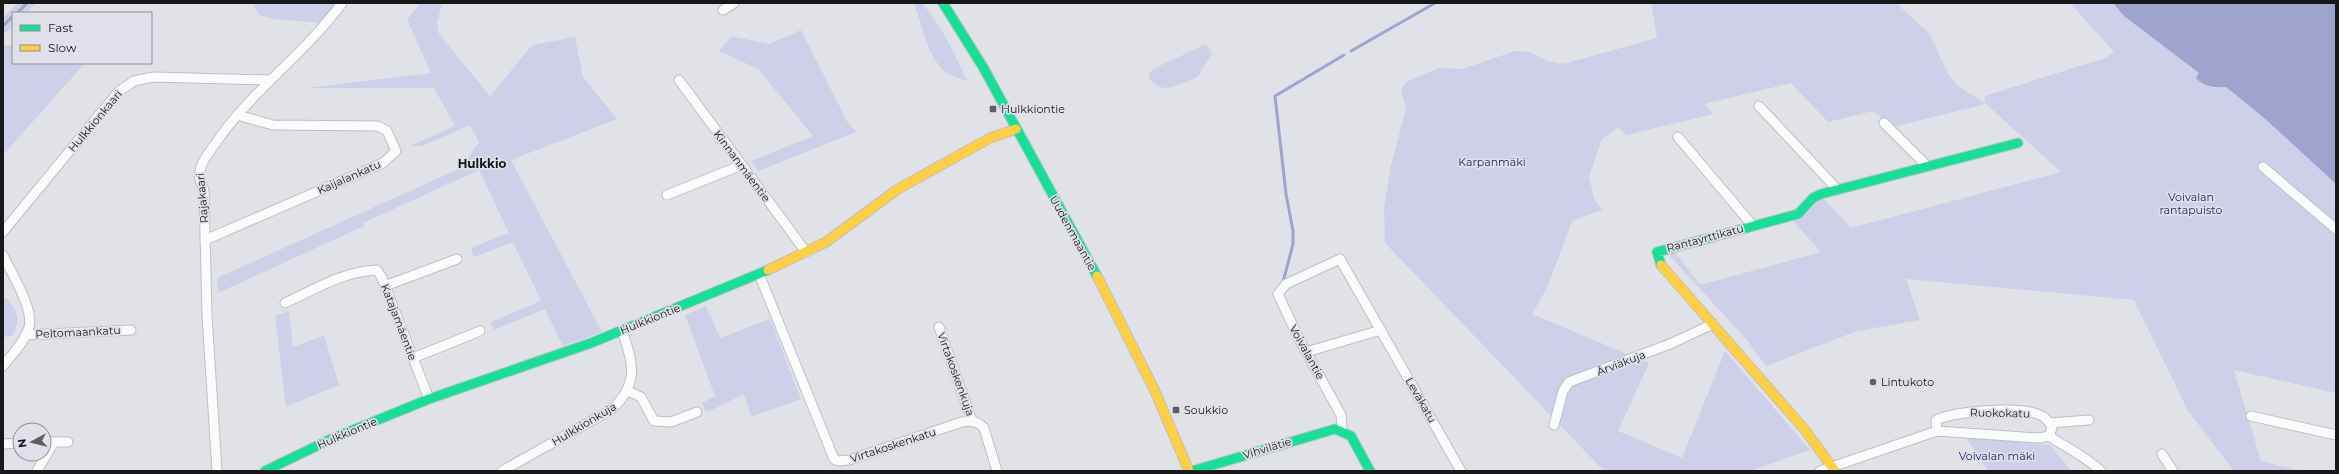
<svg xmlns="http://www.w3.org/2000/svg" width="2339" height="474" font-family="Montserrat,sans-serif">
<rect width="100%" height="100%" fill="#e1e2e7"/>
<g fill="#cdd0e8">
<polygon points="18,3 36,3 26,13 13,13 13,26 3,35 3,18"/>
<polygon points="253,3 336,3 322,23 272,19 259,15"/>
<polygon points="418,3 442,3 437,23 439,34 490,96 532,45 575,37 583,77 617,119 511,160 602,332 563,346 545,309 494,330 491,322 541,301 513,242 474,257 471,248 509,233 479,170 363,223 364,226 218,293 217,278 461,168 479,142 470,125 422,146 410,146 455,126 434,88 307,88 431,73 407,20 419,5"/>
<path d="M914,3h8c20,23 32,50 45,78 -6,-3 -18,-5 -23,-10 -18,-18 -21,-45 -30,-68z"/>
<path d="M1651,3h245l34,31 18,40 10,12 27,17v-7l120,-38 9,-6 -44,-49h43l11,13 75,57 14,15 13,-1 37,30 73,67v209l-102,-23 27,91 42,10h-69l-46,-60 -54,-111 -228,-21 14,41 -63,11 -91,35 -20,-27 -77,-84 6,-3 25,33 121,-33 -28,-31c15,-5 19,-15 30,-23l28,30 210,-56 -75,-68 -93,23 -20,-16 -45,11 -37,-39 -87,21 9,10 -86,21 -9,-8 -16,12 -13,38 5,22 8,11 -30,11 -25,67 -15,26 117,49 -31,68 64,27 43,-107 85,99 -60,21h-146l-219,-228 -1,-34 7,-44 15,-56 -5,-18 5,-9 32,-14 24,1 53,-18 15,1 18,9 15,3 94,-26z"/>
<polygon points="801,30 848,123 856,132 758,171 751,161 813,136 758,69 719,51 731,36 769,44"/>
<polygon points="3,45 13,45 13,63 85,63 3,155"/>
<path d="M1204,45l4,1 4,7 -14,24c-19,7 -35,20 -49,1v-5l6,-5z"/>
<path d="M7,298c11,16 15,20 5,38l-9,1v-37z"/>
<polygon points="706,306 720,338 770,319 801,399 751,417 744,394 706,413 702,403 715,396 685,315"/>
<polygon points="289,311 293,347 324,335 339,385 286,407 275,316"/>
<polygon points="1966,437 2050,445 2071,471 1988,471"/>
</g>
<path fill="#9fa4ce" d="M2113,3h223v181l-73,-67 -37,-30c-12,1 -21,0 -30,-9l3,-5 -75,-57z"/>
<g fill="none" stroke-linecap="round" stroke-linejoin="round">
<g stroke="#9fa4ce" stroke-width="3">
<polyline points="17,13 27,3"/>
<polyline points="3,26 13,16"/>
<polyline points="1351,51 1435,3"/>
<polyline points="1283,282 1293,244 1293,231 1286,194 1275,96 1344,55"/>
</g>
<g stroke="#bebfc3" stroke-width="11">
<g id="street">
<polyline points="723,10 734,3"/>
<polyline points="679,80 806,252"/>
<polyline points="1759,106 1837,189"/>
<polyline points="1884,123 1927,166"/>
<polyline points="1678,137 1753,226"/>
<polyline points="2263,167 2336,229"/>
<polyline points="667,195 742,165"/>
<polyline points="3,232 118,92 134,81 153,77 270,80"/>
<polyline points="205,240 383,163 396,151 387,131 378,126 273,125 237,115"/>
<path d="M3,255c8,18 31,53 26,72 -4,15 -17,27 -26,39"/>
<path d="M759,274l75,185 4,2 11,-1 113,-38c9,-2 16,-1 22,6l13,43"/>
<polyline points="385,286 457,259"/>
<path d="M285,303c30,-14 59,-32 92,-33l5,8 47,121"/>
<polyline points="939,327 972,421"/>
<polyline points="25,335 131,330"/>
<polyline points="1306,352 1381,330"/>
<polyline points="413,358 480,331"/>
<polyline points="628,391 641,397 654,421 671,422 697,412"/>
<polyline points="2251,416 2336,435"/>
<polyline points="2050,423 2089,420"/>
<polyline points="1554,425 1563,391 1569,382 1670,344 1713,324"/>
<polyline points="1342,431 1341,415 1299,339 1278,294 1286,284 1340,259 1461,471"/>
<path d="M1937,431l-1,-11c19,-9 88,-15 106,-4 5,3 8,7 10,12l-3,8"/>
<path d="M2049,436c18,12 36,20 52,35"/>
<polyline points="44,442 68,442"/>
<polyline points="3,444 20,443"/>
<polyline points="2162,454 2173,471"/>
<polyline points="37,471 54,442"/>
<path d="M217,471l-10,-156 -3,-125c-4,-9 -6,-14 -3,-23 2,-8 10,-17 14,-23 36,-53 90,-90 127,-141"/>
<path d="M502,471l109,-61c28,-26 23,-46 11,-79"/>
<polyline points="1820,471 1937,431 2039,438 2049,436"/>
</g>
</g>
<g stroke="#bebfc3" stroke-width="11">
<g id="fast">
<polyline points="943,3 983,67 1097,276"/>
<polyline points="1661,265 1657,252 1798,214 1813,198 1821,194 2018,143"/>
<polyline points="265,471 331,439 429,399 591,343 768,270"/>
<polyline points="1192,471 1335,429 1351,436 1370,471"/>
</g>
</g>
<g stroke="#bebfc3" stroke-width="11">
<g id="slow">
<polyline points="1661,265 1805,430 1835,471"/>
<polyline points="768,270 826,242 898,189 990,138 1016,129"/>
<polyline points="1097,276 1154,389 1189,471"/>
</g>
</g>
<use href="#street" stroke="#fafbfb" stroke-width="9"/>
<use href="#fast" stroke="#16e098" stroke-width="9"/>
<use href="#slow" stroke="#ffcf43" stroke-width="9"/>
</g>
<g fill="#5e5f62" stroke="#dfe0e9" stroke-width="1.5">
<rect x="989" y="105" width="8" height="8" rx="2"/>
<circle cx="1873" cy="382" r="4"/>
<rect x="1172" y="406" width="8" height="8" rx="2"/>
</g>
<g text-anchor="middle" stroke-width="3.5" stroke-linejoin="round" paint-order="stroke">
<g font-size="11" fill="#18181b" stroke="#dfe0e9" text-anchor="start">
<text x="1001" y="113">Hulkkiontie</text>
<text x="1881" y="386">Lintukoto</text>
<text x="1184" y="414">Soukkio</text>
</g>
<g font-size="11" fill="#18181b" stroke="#dfe0e9">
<text transform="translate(95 121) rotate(-50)" y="4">Hulkkionkaari</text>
<text transform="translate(742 166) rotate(53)" y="4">Kinnanmäentie</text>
<text transform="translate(349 177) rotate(-24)" y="4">Kaijalankatu</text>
<text transform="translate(202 198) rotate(-95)" y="4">Rajakaari</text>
<text transform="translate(1073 233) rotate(61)" y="4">Uudenmaantie</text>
<text transform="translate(1705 238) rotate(-15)" y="4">Rantayrttikatu</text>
<text transform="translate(650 319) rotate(-22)" y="4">Hulkkiontie</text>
<text transform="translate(399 322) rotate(69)" y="4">Katajamäentie</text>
<text transform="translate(78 332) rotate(-3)" y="4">Peltomaankatu</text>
<text transform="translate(1307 352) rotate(61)" y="4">Voivalantie</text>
<text transform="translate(1621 363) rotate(-21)" y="4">Ärviäkuja</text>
<text transform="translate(956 374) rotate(70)" y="4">Virtakoskenkuja</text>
<text transform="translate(1421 400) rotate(60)" y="4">Leväkatu</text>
<text transform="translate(2000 413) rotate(1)" y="4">Ruokokatu</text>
<text transform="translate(584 424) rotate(-31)" y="4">Hulkkionkuja</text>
<text transform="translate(347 433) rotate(-23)" y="4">Hulkkiontie</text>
<text transform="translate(893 445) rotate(-18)" y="4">Virtakoskenkatu</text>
<text transform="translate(1267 448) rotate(-17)" y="4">Vihvilätie</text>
</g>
<g font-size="11" fill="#282369" stroke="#dfe0e9">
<text x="1492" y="166">Karpanmäki</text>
<text x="2191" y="201">Voivalan<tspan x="2191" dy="13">rantapuisto</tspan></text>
<text x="1997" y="460">Voivalan mäki</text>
</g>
<g font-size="12" font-weight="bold" fill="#18181b" stroke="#dfe0e9">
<text x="482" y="168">Hulkkio</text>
</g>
</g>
<rect width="2339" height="474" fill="none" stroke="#18181b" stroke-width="8"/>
<rect x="12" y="12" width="140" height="52" fill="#dfe0e9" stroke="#8f9097"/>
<rect x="20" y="25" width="20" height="6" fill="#16e098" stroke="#8f9097"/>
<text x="48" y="32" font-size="12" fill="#18181b">Fast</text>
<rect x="20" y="45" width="20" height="6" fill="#ffcf43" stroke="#8f9097"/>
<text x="48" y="52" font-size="12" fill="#18181b">Slow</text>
<g transform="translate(32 442) rotate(263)"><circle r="19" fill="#dfe0e9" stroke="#8f9097"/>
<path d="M0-3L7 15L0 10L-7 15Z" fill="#5e5f62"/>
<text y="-6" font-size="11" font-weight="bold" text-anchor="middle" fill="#18181b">N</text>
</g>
</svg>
